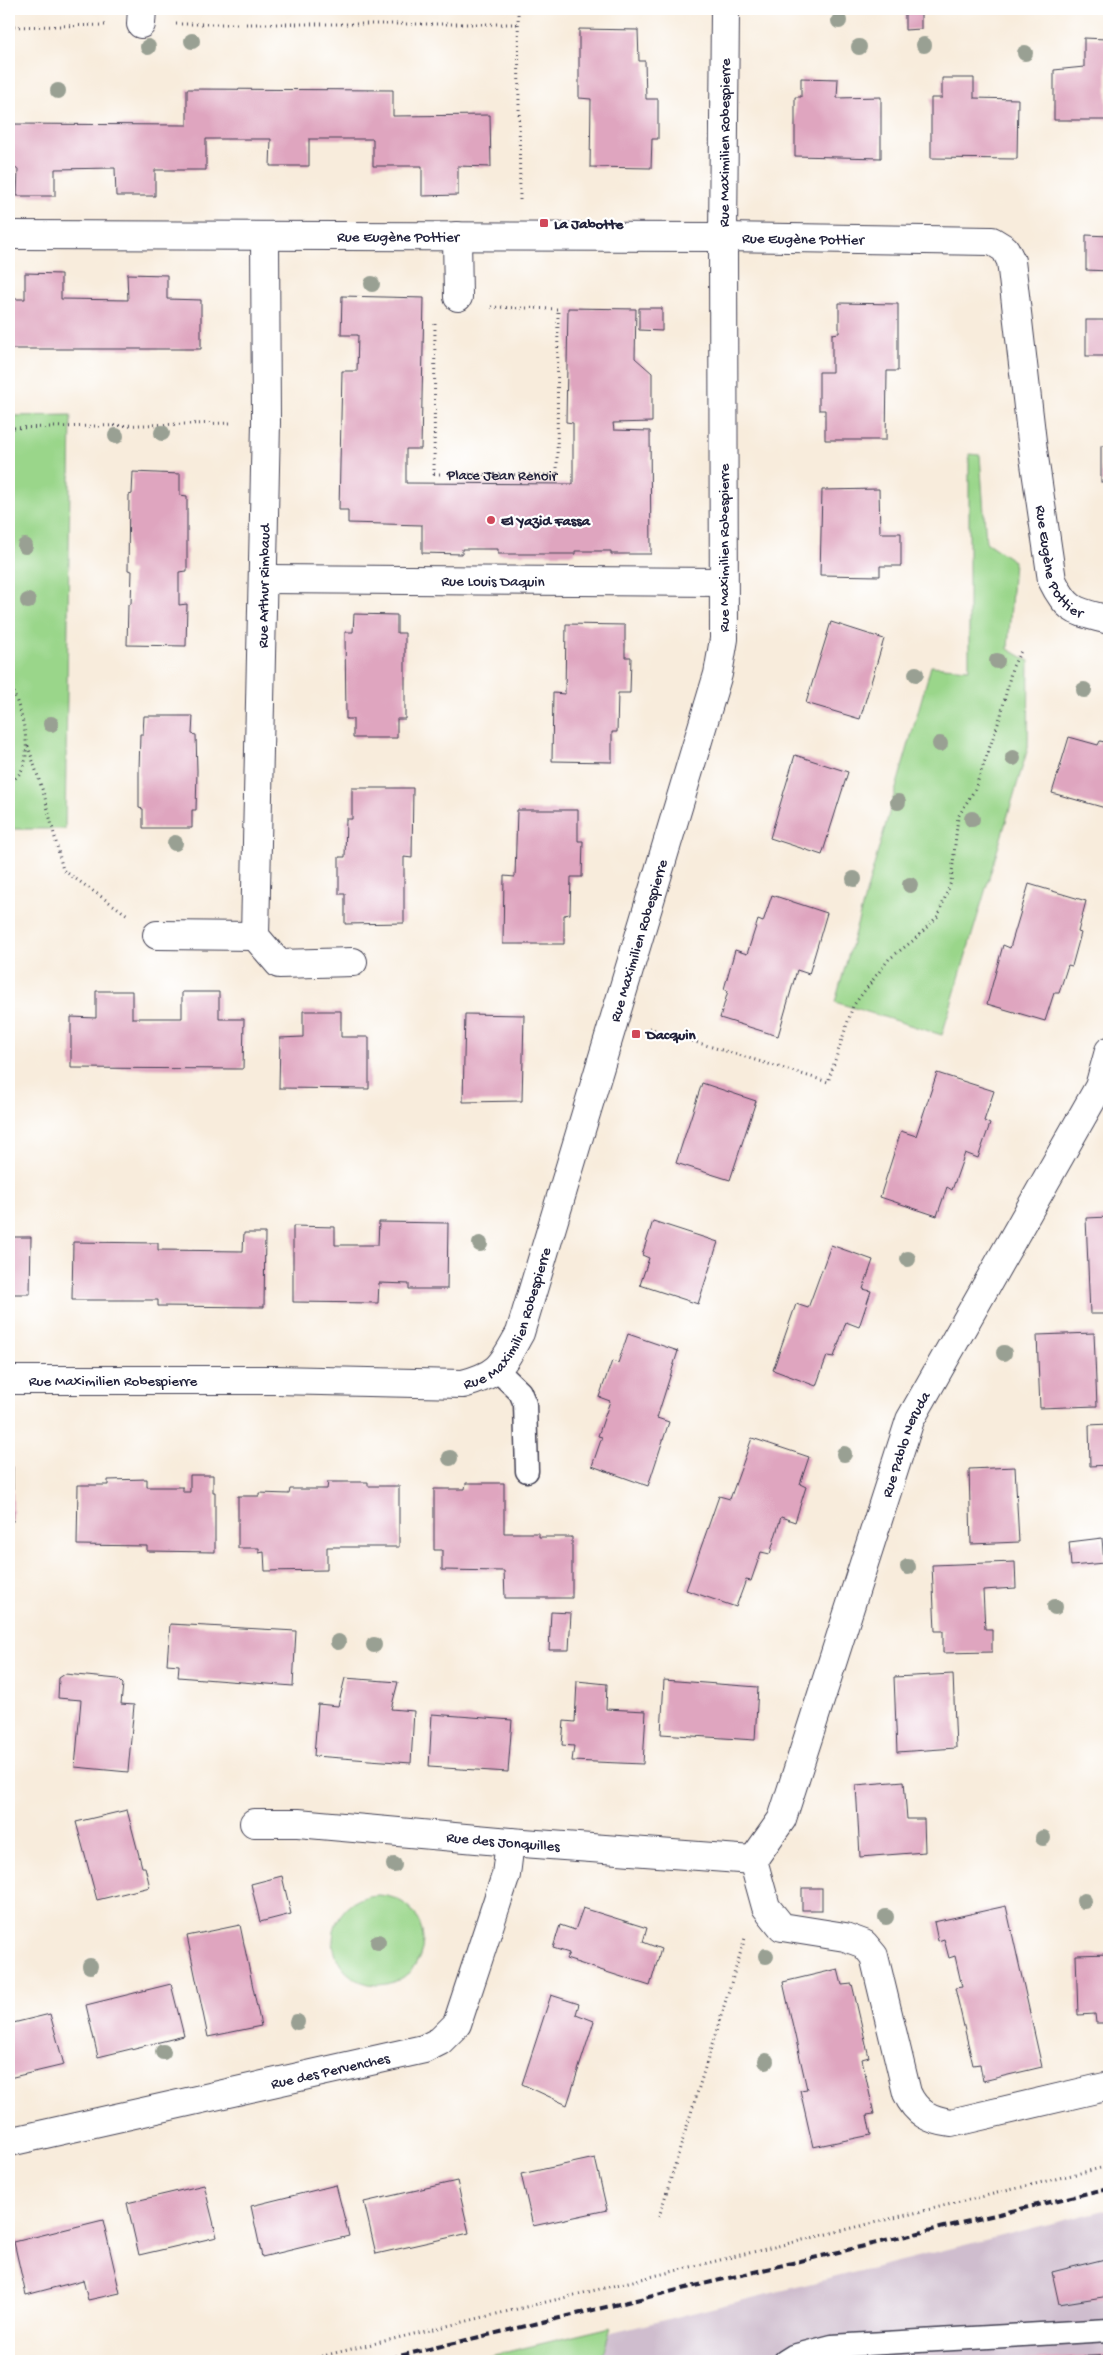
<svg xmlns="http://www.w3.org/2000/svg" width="1118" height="2370" font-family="'Gochi Hand',sans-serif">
<rect width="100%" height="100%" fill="#fff"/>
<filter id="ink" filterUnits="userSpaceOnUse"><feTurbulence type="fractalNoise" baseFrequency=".02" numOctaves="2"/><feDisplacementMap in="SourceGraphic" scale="10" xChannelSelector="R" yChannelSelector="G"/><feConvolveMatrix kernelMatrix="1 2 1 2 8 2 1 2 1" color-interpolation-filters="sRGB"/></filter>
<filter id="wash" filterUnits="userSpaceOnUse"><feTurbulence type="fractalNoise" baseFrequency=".0096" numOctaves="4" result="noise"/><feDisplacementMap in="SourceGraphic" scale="20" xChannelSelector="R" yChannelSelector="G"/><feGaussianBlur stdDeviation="1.12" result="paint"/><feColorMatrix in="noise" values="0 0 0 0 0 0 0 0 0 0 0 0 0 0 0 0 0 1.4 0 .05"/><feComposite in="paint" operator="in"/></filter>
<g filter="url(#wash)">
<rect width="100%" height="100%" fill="#f8ecdc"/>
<polygon fill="#cfbdce" points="1109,2209 1109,2361 499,2361 628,2329"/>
<g fill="#9ad68a" stroke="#5e7c62">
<polygon points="71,415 65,829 9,829 9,416"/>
<polygon points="969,454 980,455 986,542 1014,561 1008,649 1029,661 1028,748 942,1035 835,1002 931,666 969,669"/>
<circle cx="378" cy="1940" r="45"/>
<polygon points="611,2327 601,2361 469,2361"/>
</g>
<g id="blocks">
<g fill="#dfa5bf">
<polygon points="905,9 921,9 921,29 905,30"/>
<polygon points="579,29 638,30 639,61 645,61 646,99 658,99 658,139 652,139 651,168 590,167 591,99 579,98"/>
<polygon points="1084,38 1106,39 1107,120 1054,120 1054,70 1084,67"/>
<polygon points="801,78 838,79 837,98 881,97 881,158 795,156 795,97 801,97"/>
<polygon points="942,78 974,78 974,98 1018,99 1017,159 931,158 931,98 942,98"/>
<polygon points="187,89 393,90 393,116 490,115 491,167 458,166 458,195 422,196 422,166 373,166 373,139 309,139 309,166 270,166 271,139 206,139 206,170 155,170 155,196 116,196 115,168 55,169 55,196 17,196 18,169 9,168 9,124 187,125"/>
<polygon points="1086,235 1109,236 1109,271 1086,270"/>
<polygon points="25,273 61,274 61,299 128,300 127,274 167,275 167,299 201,300 201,349 9,349 9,299 25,299"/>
<polygon points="342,296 424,298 421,449 406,449 406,483 573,484 573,423 566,422 568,308 636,309 635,358 652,373 652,422 613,423 614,430 650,431 651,554 611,554 611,551 575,551 575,554 498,554 498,549 462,549 462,554 422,553 422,525 348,523 348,510 339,510 342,371 357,371 358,335 341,335"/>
<polygon points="839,303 898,304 898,371 887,371 886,440 825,440 825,410 819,410 819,372 832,372 832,334 839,333"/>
<polygon points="639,308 662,308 662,331 639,330"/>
<rect x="1086" y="320" width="23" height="36"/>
<rect x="1101" y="446" width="8" height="36"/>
<polygon points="133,472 180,474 180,495 187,496 187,571 179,572 179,605 187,604 186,646 127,645 128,605 131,604 132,571 128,570 129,495 132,494"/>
<polygon points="879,489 880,533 901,533 901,566 880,566 880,576 820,575 822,490"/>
<polygon points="354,614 397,615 397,633 405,633 405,719 397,719 397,738 353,738 353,719 346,719 345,632 353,632"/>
<polygon points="831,622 884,639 860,719 806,703"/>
<polygon points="566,624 625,625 625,657 631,657 630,693 618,693 617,732 612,732 612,762 552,761 553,693 565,694"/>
<polygon points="144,716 193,716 192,734 196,735 197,771 196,810 192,810 192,828 143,828 143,809 139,808 139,771 140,734 143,734"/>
<polygon points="1069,737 1098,745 1100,741 1109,743 1109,809 1052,793"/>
<polygon points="795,755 848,772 822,855 770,838"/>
<polygon points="352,788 413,788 412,858 404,857 404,923 345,924 345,894 339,894 339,857 345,857 346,819 352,819"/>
<polygon points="517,810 578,810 578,841 583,841 582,877 571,877 570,914 564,915 564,944 503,944 504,876 515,877"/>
<polygon points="1029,884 1086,901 1078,932 1081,933 1072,966 1068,965 1059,993 1054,993 1045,1021 987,1004 1003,945 1010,948"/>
<polygon points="772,895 827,913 809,974 797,970 778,1036 720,1018 728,991 724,989 735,950 747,954 758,920 763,922"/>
<polygon points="96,991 132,991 132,1018 182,1018 182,992 219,992 219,1019 244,1019 243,1069 71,1068 71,1017 96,1018"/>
<polygon points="303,1011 341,1011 341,1037 369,1037 369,1089 279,1088 280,1038 303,1037"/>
<polygon points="465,1014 524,1015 522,1101 463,1102"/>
<polygon points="937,1073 994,1091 984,1121 990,1124 978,1158 965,1153 952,1190 947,1187 937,1216 880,1197 901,1131 916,1136"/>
<polygon points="702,1083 756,1101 730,1180 676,1163"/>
<polygon points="1109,1217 1109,1314 1090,1314 1086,1218"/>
<polygon points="653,1221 718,1242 698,1304 640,1285 649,1258 642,1255"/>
<polygon points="379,1222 448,1223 447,1289 409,1289 409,1284 379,1283 378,1303 293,1302 293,1226 335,1227 335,1245 378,1245"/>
<polygon points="244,1233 265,1233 264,1307 158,1306 158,1300 72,1300 73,1242 158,1243 158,1250 243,1251"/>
<polygon points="9,1237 31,1237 30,1294 9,1294"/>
<polygon points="831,1245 873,1260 863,1289 871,1291 859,1327 846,1322 834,1357 827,1356 816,1386 773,1370 796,1304 808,1308"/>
<polygon points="1094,1333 1097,1406 1040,1408 1037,1335"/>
<polygon points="628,1334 678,1351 657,1418 669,1422 648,1486 592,1466 602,1437 598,1436 610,1401 599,1397 612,1361 618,1363"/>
<polygon points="1109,1424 1109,1465 1090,1466 1089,1425"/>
<polygon points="752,1438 809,1457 800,1484 806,1487 795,1522 781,1517 770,1554 761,1552 751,1581 746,1580 736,1607 686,1590 719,1496 730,1499"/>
<rect x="9" y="1467" width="4" height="54"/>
<polygon points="1015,1467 1019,1542 971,1544 969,1469"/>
<polygon points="190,1475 213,1475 213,1492 215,1492 215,1552 147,1551 147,1546 77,1545 78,1485 108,1485 108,1480 147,1479 147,1487 183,1487 183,1492 190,1492"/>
<polygon points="328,1482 368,1482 368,1486 399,1486 399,1547 327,1547 327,1570 265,1571 264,1552 259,1553 259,1548 238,1548 238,1496 259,1496 259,1493 289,1494 290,1489 327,1489"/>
<polygon points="466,1483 504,1483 504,1533 539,1533 539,1537 572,1537 572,1598 505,1598 504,1571 442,1570 442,1550 434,1550 434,1489 465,1489"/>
<polygon points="1102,1538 1104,1563 1071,1566 1069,1542"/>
<polygon points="1015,1562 1016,1588 983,1590 985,1629 992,1629 992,1652 943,1653 943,1631 935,1631 932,1565"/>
<polygon points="551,1612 571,1613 569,1650 549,1650"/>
<polygon points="170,1624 296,1631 293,1686 178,1677 179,1665 167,1664"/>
<polygon points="65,1674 118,1679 123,1684 121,1704 134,1705 128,1772 75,1767 81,1700 58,1698 59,1678"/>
<polygon points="953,1674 956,1748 897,1752 894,1677"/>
<polygon points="345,1678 398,1682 391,1709 414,1711 411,1763 314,1756 318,1704 338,1706"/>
<polygon points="664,1680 758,1687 755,1740 661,1734"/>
<polygon points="577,1681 607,1684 606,1709 646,1711 643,1764 572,1761 574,1746 562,1745 564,1721 575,1722"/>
<polygon points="432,1714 512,1720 508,1772 429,1767"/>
<polygon points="904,1781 907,1819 924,1819 925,1852 860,1857 856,1785"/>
<polygon points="127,1810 142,1867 145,1867 150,1887 97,1900 76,1822"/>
<polygon points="282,1876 291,1914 260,1922 251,1884"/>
<rect x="802" y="1888" width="20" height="22"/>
<polygon points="1006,1906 1042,2067 983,2081 980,2064 973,2065 955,1988 962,1987 955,1956 949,1958 944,1939 938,1941 934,1922"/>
<polygon points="583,1908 647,1928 643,1942 661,1949 650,1986 566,1959 569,1953 553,1948 560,1925 575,1930"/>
<polygon points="240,1925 261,2026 208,2037 187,1936"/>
<polygon points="1109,1954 1109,2023 1096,2023 1095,2014 1078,2015 1076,1955"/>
<polygon points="838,1969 842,1985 852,1984 869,2057 862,2059 874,2114 867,2115 871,2135 813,2147 800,2090 807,2089 783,1982"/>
<polygon points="171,1984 184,2036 98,2057 86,2005"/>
<polygon points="551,1995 579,2004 576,2014 594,2021 567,2105 522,2084"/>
<polygon points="50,2014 64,2065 9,2078 9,2024"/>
<polygon points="595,2158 607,2210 533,2226 521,2174"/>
<polygon points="457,2181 469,2233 376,2254 364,2202"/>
<polygon points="204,2185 217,2237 139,2255 127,2203"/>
<polygon points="336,2185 349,2236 262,2257 251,2206"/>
<polygon points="103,2220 120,2293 88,2300 83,2280 26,2295 14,2242"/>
<polygon points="1109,2258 1109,2296 1059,2304 1052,2272"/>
<polygon points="1109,2355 1109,2361 1018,2361 1018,2360"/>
</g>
</g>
</g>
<g filter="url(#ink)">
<use href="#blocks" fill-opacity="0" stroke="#424053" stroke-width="1"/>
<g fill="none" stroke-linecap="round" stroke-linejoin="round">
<g stroke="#424053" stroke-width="25">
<g id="lane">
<polyline points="496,1369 520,1392 525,1404 527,1471"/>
<polyline points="785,2361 793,2356 832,2346 1109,2330"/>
</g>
</g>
<g stroke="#424053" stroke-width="30">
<g id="street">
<polyline points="141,24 142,9"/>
<path id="s2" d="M9,235l714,2 269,4 13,8 6,12 22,189 19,130c16,33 24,31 57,40"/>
<polyline points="265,236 266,422 255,936 279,964 353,962"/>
<polyline points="457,236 458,297"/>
<path id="s3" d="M263,579l460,3"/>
<polyline points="157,935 255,936"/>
<path id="s4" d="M9,1380h265l189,4c37,-10 39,-19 57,-51l198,-659 6,-35 -1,-402 2,-228"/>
<path id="s5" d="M254,1823h44l212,19 243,18"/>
<path id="s6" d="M753,1860l29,-41 128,-399 189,-333 10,-36"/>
<path d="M753,1860l13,47 16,20 63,10 19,7 10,12 33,137c9,20 23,27 44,30l158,-37"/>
<path id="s7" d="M9,2142l415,-93 16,-8 17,-17 49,-149 4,-33"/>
</g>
</g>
<g stroke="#424053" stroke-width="3" stroke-dasharray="1 4" stroke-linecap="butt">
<polyline points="518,9 520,200"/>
<polyline points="176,24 518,24"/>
<polyline points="9,27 105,25"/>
<path id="s1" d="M435,324l-1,150 123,1 1,-166 -67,-2"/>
<polyline points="9,428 231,423"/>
<path d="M9,683c11,22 26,69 11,90 -3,4 -8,8 -11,11"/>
<polyline points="28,746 45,798 63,870 129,916"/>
<polyline points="649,1028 828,1082 853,1006 889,959 914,940 938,916 951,882 958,817 975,789 1001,715 1012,668 1022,649"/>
<polyline points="659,2217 745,1938"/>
<polyline points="302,2361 1109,2166"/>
</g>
<use href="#lane" stroke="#fff" stroke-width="22"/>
<use href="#street" stroke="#fff" stroke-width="28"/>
<polyline stroke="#22223b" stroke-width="4" stroke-dasharray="8 4" stroke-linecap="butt" points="378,2361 1109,2188"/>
</g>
<g fill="#99a093">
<circle cx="839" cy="21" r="8"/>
<circle cx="192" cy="41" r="8"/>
<circle cx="924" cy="45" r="8"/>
<circle cx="148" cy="47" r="8"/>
<circle cx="859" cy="47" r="8"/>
<circle cx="1025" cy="53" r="8"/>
<circle cx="58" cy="91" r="8"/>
<circle cx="372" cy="284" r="8"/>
<circle cx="162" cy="433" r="8"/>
<circle cx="116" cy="436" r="8"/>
<circle cx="25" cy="546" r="8"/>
<circle cx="28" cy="601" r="8"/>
<circle cx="997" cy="661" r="8"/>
<circle cx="916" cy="674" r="8"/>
<circle cx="1084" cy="690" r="8"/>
<circle cx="51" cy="724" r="8"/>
<circle cx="940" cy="744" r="8"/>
<circle cx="1013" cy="758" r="8"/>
<circle cx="898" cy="802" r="8"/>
<circle cx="972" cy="819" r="8"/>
<circle cx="175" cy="843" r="8"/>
<circle cx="854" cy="879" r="8"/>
<circle cx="910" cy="885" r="8"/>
<circle cx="480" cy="1244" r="8"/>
<circle cx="908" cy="1259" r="8"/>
<circle cx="1004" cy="1353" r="8"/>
<circle cx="844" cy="1454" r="8"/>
<circle cx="450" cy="1458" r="8"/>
<circle cx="908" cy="1567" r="8"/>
<circle cx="1055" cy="1607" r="8"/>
<circle cx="338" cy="1642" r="8"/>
<circle cx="374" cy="1645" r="8"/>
<circle cx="1043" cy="1838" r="8"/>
<circle cx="394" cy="1865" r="8"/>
<circle cx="1084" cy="1901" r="8"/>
<circle cx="886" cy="1917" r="8"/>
<circle cx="378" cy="1942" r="8"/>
<circle cx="766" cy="1956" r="8"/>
<circle cx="90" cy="1966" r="8"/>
<circle cx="297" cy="2022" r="8"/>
<circle cx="163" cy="2052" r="8"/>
<circle cx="766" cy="2061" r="8"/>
</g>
</g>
<g fill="#d1495b" stroke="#fff" stroke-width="2">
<rect x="539" y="218" width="10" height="10" rx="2.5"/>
<circle cx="491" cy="520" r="5"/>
<rect x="631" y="1029" width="10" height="10" rx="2.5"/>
</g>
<g text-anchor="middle" stroke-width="4.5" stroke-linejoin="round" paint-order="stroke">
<g font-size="15" fill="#22223b" stroke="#fff">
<text dy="5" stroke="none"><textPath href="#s4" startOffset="1754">Rue Maximilien Robespierre</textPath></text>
<text dy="5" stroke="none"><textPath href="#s2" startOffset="389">Rue Eugène Pottier</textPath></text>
<text dy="5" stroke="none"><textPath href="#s2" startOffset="794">Rue Eugène Pottier</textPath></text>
<text dy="5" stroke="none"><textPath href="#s1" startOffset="218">Place Jean Renoir</textPath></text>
<text transform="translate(723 548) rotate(-90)" y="5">Rue Maximilien Robespierre</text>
<text dy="5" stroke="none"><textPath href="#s2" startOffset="1319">Rue Eugène Pottier</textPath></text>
<text dy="5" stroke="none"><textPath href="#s3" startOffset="230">Rue Louis Daquin</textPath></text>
<text transform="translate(263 586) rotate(-89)" y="5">Rue Arthur Rimbaud</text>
<text dy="5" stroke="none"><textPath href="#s4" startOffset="944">Rue Maximilien Robespierre</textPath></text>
<text dy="5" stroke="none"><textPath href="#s4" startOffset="539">Rue Maximilien Robespierre</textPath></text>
<text dy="5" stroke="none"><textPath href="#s4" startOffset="104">Rue Maximilien Robespierre</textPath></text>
<text dy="5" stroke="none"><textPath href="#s6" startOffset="445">Rue Pablo Neruda</textPath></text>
<text dy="5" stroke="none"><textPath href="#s5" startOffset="250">Rue des Jonquilles</textPath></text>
<text dy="5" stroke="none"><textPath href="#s7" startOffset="329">Rue des Pervenches</textPath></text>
</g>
<g font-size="15" font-weight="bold" fill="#22223b" stroke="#fff" text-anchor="start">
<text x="554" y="228">La Jabotte</text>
<text x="501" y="525">El Yazid Fassa</text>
<text x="646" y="1039">Dacquin</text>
</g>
</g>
<rect width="1118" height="2370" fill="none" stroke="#fff" stroke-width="30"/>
</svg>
